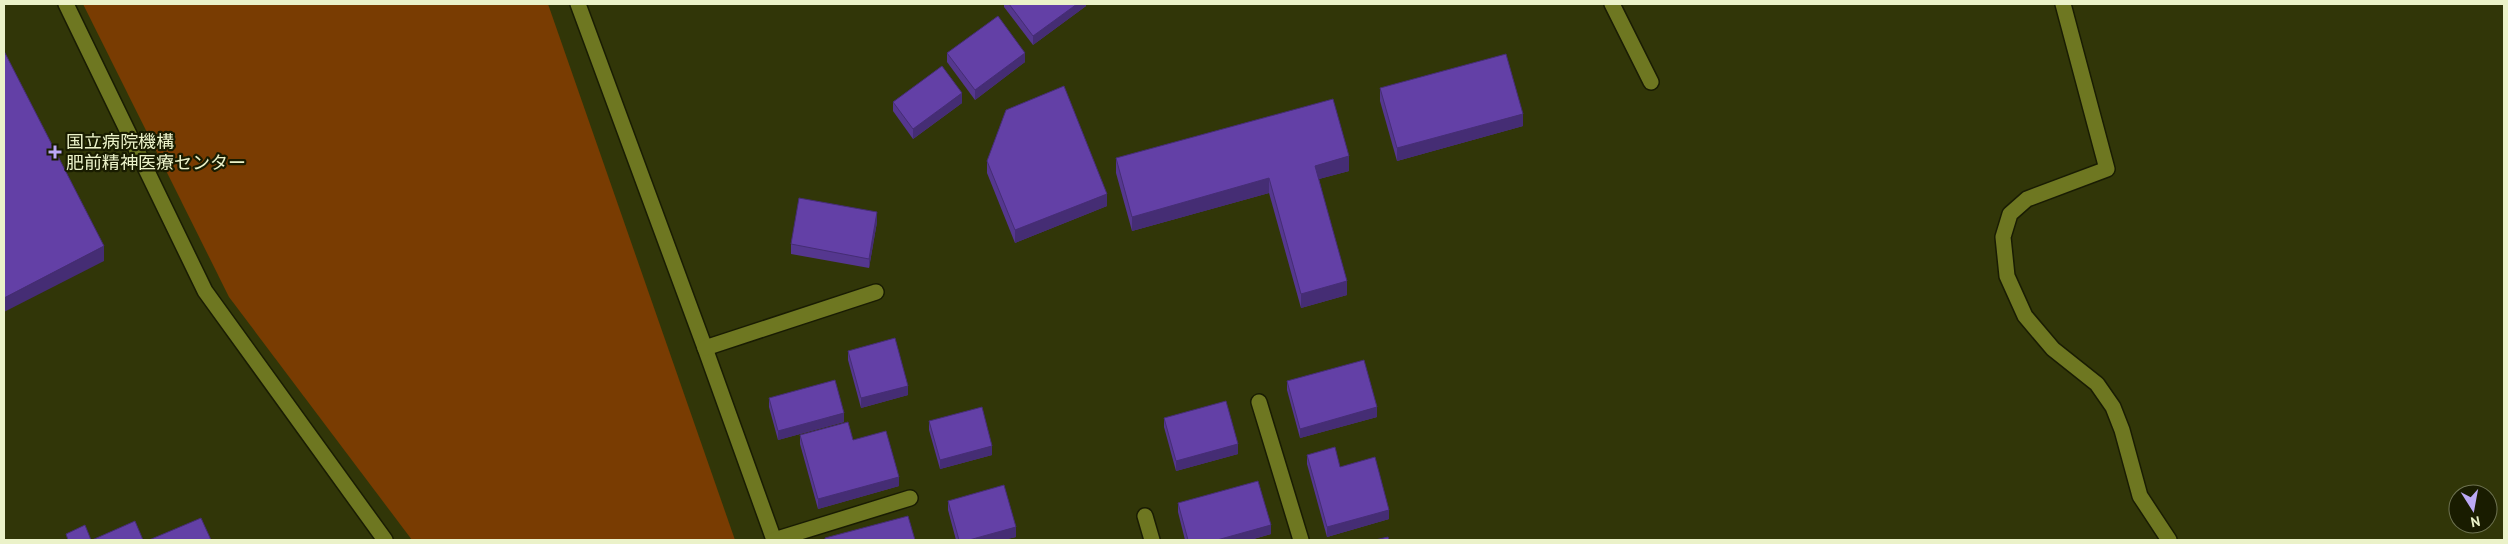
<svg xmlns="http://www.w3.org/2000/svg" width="2508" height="544" font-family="'PT Sans','Noto Sans JP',sans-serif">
<rect width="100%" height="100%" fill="#313608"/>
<polygon fill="#793c02" points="83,4 548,4 735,540 412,540 229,297"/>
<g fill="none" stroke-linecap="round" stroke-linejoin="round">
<g stroke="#191c03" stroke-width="18">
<g id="minor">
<polyline points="66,4 205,291 385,540"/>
<polyline points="578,4 705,348 774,540"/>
<polyline points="1612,4 1651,82"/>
<polyline points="2063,4 2107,169 2027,199 2010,214 2003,237 2007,276 2025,316 2053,349 2097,384 2113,407 2122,430 2140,496 2169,540"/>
<polyline points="705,348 876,292"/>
<polyline points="1259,402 1301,540"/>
<polyline points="1145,516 1152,540"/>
<polyline points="774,540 910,498"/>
</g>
</g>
<use href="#minor" stroke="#6e7721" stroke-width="15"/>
</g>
<g fill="#55378f">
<polygon points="1004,4 1086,4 1086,6 1033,45 1004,7"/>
<polygon points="947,53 1025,62 975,100 947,62"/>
<polygon points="1380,88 1523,126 1397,161 1380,101"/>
<polygon points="893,102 962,103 913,139 893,111"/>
<polygon points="1116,158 1349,171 1319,179 1347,295 1301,308 1269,193 1132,231 1116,173"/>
<polygon points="987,161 1107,206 1015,243 987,173"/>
<polygon points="877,222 869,268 791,254 791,244"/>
<polygon points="848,351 908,395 861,408 848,360"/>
<polygon points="1287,381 1377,417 1300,438 1287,390"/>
<polygon points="769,398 844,422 778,440 769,407"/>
<polygon points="1164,418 1238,454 1176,471 1164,427"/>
<polygon points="929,421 992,455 940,469 929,430"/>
<polygon points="800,435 853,440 899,486 818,509 800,444"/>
<polygon points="1307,455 1340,467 1389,519 1327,537 1307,464"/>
<polygon points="948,501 1016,537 1003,540 956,540 948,510"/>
<polygon points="1178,503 1271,534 1250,540 1185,540 1178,512"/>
</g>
<g fill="#452d74">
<polygon points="1077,4 1086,4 1086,6 1033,45 1033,36"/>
<polygon points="1025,53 1025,62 975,100 975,90"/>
<polygon points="962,93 962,103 913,139 913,129"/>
<polygon points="1523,114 1523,126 1397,161 1397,148"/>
<polygon points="1349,156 1349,171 1315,180 1315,166"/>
<polygon points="1269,178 1269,193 1132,231 1132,217"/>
<polygon points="1107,194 1107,206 1015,243 1015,230"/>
<polygon points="877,212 877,222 869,268 869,259"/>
<polygon points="104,246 104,261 4,312 4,298"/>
<polygon points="1347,281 1347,295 1301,308 1301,294"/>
<polygon points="908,386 908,395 861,408 861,398"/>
<polygon points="1377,407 1377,417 1300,438 1300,429"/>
<polygon points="844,413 844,422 778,440 778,431"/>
<polygon points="1238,444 1238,454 1176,471 1176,461"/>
<polygon points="992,446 992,455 940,469 940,460"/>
<polygon points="899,477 899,486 818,509 818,499"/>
<polygon points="1389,510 1389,519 1327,537 1327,527"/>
<polygon points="1271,525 1271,534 1250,540 1217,540"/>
<polygon points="1016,527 1016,537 1003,540 969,540"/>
</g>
<g fill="#6340a6" stroke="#452d74">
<polygon points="1009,4 1077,4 1033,36"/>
<polygon points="998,16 1025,53 975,90 947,53"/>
<polygon points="4,51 104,246 4,298"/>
<polygon points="1506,54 1523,114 1397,148 1380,88"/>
<polygon points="942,66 962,93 913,129 893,102"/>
<polygon points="1064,86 1107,194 1015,230 987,161 1006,110"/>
<polygon points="1333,99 1349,156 1315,166 1347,281 1301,294 1269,178 1132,217 1116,158"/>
<polygon points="799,198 877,212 869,259 791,244"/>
<polygon points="895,338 908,386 861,398 848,351"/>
<polygon points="1364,360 1377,407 1300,429 1287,381"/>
<polygon points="835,380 844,413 778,431 769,398"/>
<polygon points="1226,401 1238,444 1176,461 1164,418"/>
<polygon points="982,407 992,446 940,460 929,421"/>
<polygon points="848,422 853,440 886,431 899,477 818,499 800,435"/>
<polygon points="1335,447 1340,467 1375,457 1389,510 1327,527 1307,455"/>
<polygon points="1258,481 1271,525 1217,540 1188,540 1178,503"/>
<polygon points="1004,485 1016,527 969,540 959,540 948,501"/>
<polygon points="908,516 915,540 825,540 825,538"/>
<polygon points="201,518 211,540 149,540"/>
<polygon points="135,521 143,540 92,540"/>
<polygon points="85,525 91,540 68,540 66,534"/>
<polygon points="1388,537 1389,540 1375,540"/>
</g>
<path fill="#bca9f5" stroke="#191c00" stroke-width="2" d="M52.5 144.5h5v5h5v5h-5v5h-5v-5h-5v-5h5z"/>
<g text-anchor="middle" stroke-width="4.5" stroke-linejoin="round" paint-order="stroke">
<g font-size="18" fill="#ebf2c9" stroke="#191c00" text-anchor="start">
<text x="66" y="148">国立病院機構<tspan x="66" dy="21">肥前精神医療センター</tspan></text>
</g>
</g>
<rect width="2508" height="544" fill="none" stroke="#ebf2c9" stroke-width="10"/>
<g transform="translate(2473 509) rotate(169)"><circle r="24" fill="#191c00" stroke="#6d7250"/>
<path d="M0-4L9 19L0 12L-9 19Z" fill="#bca9f5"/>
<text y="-8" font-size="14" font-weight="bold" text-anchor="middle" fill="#ebf2c9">N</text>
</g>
</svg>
